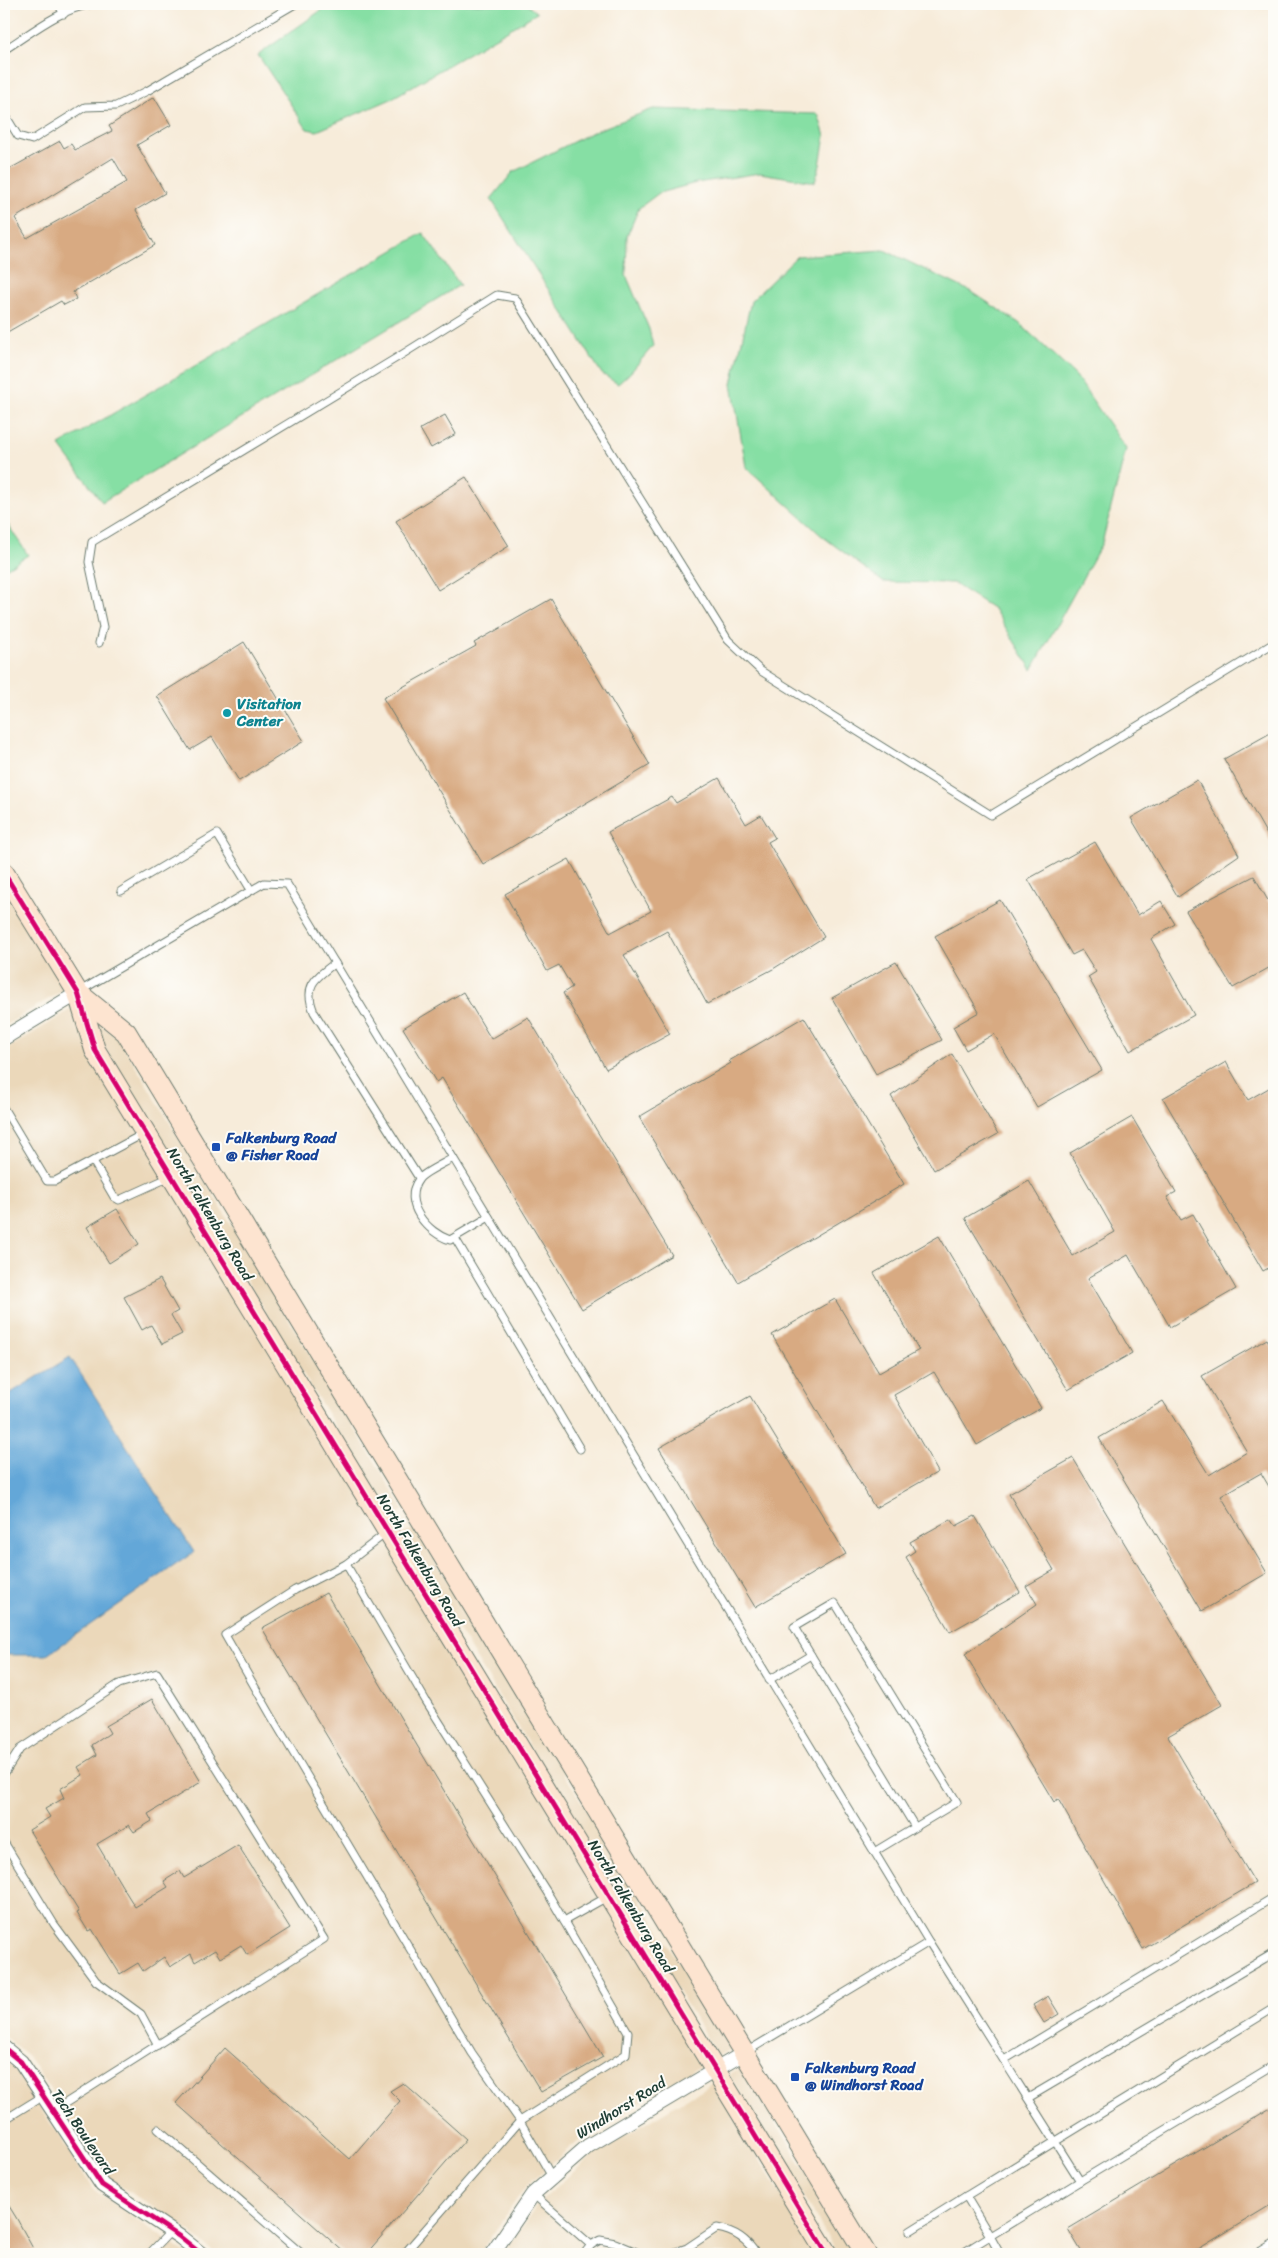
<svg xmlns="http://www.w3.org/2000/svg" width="1278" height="2258" font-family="Sriracha,sans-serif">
<rect width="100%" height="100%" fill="#fdfcf7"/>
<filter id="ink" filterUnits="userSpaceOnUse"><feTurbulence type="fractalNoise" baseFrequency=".02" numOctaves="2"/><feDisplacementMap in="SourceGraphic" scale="10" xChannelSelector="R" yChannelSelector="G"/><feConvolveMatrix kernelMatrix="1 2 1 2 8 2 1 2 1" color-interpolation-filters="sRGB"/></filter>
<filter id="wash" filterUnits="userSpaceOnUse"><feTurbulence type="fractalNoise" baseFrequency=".0096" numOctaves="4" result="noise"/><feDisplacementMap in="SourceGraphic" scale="20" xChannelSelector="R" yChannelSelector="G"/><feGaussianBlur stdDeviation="1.12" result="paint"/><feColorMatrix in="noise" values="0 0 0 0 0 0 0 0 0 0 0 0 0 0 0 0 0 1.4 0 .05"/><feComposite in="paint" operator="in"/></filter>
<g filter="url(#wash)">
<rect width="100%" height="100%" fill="#f7ecda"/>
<g fill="#ebd8ba">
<polygon points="4,890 65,989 4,1026"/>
<polygon points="73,1008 702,2065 581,2138 526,2186 479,2254 216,2254 185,2228 108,2178 28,2056 4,2036 4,1655 47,1655 70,1358 4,1397 4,1051"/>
<polygon points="96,1020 119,1039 404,1510 391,1518 104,1046"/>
<polygon points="415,1528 731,2049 718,2056 401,1535"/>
<polygon points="4,2060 14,2068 94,2190 187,2254 4,2254"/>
<polygon points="742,2067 856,2254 838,2254 729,2074"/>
<polygon points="713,2083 817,2254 504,2254 540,2201 594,2154"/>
</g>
<g fill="#86dfa4" stroke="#528e6c">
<polygon points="330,4 526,4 537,13 389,100 317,131 307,129 258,55"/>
<polygon points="653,109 818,114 825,136 820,165 815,182 760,173 696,183 659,193 639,208 627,236 626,275 649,329 653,346 630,373 618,384 602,374 491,199 513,172 595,131"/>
<polygon points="423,233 460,285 102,502 59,445"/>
<polygon points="884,250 972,292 1019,323 1076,376 1126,449 1102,543 1032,670 994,609 953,583 883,582 822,536 746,467 732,384 751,301 797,256"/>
<polygon points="4,519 28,555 4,570"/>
</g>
<polygon fill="#63a7d8" stroke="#417286" points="70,1357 194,1552 47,1655 4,1655 4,1397"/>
<g id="blocks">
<g fill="#d8aa82" fill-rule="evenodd">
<path d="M154,97l17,28 -34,20 28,48 -29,17 19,35 -82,47 3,7 -12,6 -3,-4 -57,33v-162l56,-31 4,7 7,-4 4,6 37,-19 -3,-5zM113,158l14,24 -100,56 -12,-20z"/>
<polygon points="445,415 456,434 431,448 420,429"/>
<polygon points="466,477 509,546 438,590 396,521"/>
<polygon points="551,599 650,765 483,864 383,698 476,646 474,643"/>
<polygon points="244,642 304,741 239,781 212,737 190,750 157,696"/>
<polygon points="1274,731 1274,847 1224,759"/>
<polygon points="719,778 746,824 761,815 775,838 768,842 824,937 773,969 707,1004 667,931 624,955 670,1034 606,1069 563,993 572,987 559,965 547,971 505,894 569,859 610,933 651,911 608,832 672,797 676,803"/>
<polygon points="1197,780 1239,855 1178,897 1131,818"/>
<polygon points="1095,842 1138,915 1161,901 1175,924 1151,939 1194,1015 1130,1051 1088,977 1096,972 1082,950 1072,955 1028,879"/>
<polygon points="1254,876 1274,911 1274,965 1233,988 1186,911"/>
<polygon points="1000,900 1102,1070 1037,1107 994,1034 966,1050 953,1027 979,1012 935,936"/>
<polygon points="896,962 942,1040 876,1074 832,998"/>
<polygon points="463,992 491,1039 528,1017 672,1255 582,1309 442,1078 436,1082 403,1028"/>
<polygon points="804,1017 904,1184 738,1282 639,1117 731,1063 729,1061"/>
<polygon points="952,1054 998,1134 934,1170 891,1096"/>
<polygon points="1226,1062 1248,1100 1274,1085 1274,1265 1263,1271 1163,1098"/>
<polygon points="1132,1117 1176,1192 1167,1197 1181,1220 1193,1214 1236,1289 1170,1327 1128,1255 1088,1278 1132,1353 1068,1390 965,1218 1029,1181 1073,1256 1115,1232 1070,1153"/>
<polygon points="117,1209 139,1244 109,1263 87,1227"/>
<polygon points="939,1236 1041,1408 977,1445 934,1372 894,1395 938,1472 875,1508 772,1335 835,1299 879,1373 919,1350 874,1273"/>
<polygon points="160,1279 178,1311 171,1315 182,1334 162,1344 151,1325 142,1330 124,1297"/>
<polygon points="1267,1339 1274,1351 1274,1495 1261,1473 1221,1496 1267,1573 1202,1611 1099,1438 1163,1401 1209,1475 1247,1452 1202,1376"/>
<polygon points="750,1396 846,1554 755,1607 659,1448"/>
<polygon points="1073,1458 1222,1705 1168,1736 1255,1883 1143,1949 1058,1799 1054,1802 965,1654 1037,1604 1026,1586 1054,1570 1009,1494"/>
<polygon points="975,1516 1020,1592 950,1632 906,1557 915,1551 910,1542 951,1519 956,1526"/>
<polygon points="326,1593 603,2057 541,2092 262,1628"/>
<polygon points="152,1699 201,1782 148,1814 152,1821 134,1832 129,1825 97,1844 122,1886 135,1907 168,1887 164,1881 180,1871 184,1878 238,1845 290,1928 247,1955 241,1945 220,1958 215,1950 195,1962 191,1954 170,1967 164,1957 143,1971 138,1963 120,1974 92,1929 88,1931 77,1913 79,1912 29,1830 50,1817 45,1809 64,1798 60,1789 83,1775 78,1767 97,1755 92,1745 110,1733 106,1726"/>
<polygon points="1048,1996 1059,2014 1044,2023 1033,2005"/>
<polygon points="225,2048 350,2159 400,2101 390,2091 403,2083 466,2139 366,2254 346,2254 176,2103"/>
<polygon points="1274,2106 1274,2203 1190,2254 1083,2254 1068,2229"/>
<polygon points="4,2198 17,2219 36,2254 4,2254"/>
</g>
</g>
</g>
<g filter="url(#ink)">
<use href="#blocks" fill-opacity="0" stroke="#6b7a6e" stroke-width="1"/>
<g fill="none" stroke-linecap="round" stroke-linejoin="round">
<g stroke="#6b7a6e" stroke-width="9">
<g id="lane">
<polyline points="58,4 64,14"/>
<path d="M4,50c27,-17 57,-42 89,-46"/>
<polyline points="4,113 18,136 32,140 85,107 116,106 147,91 295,4"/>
<polyline points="99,643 103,627 89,562 92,542 398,357 497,295 515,298 728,640 761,671 991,815 1274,643"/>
<polyline points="121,891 217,834 251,890"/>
<path d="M335,963c-20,15 -32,23 -21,49l105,166"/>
<polyline points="80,991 264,883 287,884 929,1942 746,2052"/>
<polyline points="4,1109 47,1181 55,1181 143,1134"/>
<path d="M453,1158c-8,5 -29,14 -34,21 -18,24 9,54 31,61l39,-23"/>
<polyline points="93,1161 114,1197 119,1200 170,1177"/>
<polyline points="455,1238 580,1449"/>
<polyline points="386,1533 346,1564 426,1701 550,1897 628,2032 626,2054 520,2121 552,2177"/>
<polyline points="346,1564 295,1590 225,1635 272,1717 472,2053 520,2121 404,2254"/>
<polyline points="769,1680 811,1655"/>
<polyline points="4,1774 20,1749 119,1684 157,1673 324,1939 53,2111"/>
<polyline points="4,1842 54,1924 96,1981 141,2014 158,2045"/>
<polyline points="874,1852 957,1802 835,1603 794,1627 915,1827"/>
<polyline points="564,1921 607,1897"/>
<polyline points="929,1942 1080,2181 990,2236 966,2196 1274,2008"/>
<polyline points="1004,2060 1274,1897"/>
<polyline points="1028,2098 1274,1953"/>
<polyline points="4,2120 43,2096"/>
<polyline points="158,2129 302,2254"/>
<polyline points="1080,2181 1274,2065"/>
<polyline points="533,2194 591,2245 600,2240 615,2243 641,2254"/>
<polyline points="910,2231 966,2196"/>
<polyline points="149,2254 171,2231"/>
<polyline points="584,2254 591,2245"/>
<path d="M670,2254l17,-6 30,-20c18,3 30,11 39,26"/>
<polyline points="961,2254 990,2236 1000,2254"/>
<polyline points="1256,2254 1274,2243"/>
</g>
</g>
<g stroke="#6b7a6e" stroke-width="16">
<g id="street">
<polyline points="4,1038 78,993"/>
<polyline points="4,2048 21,2062 102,2185 180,2237 201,2254"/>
<polyline points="492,2254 533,2194 588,2146 744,2053"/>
</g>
</g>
<g stroke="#6b7a6e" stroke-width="22">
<g id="secondary">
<polyline points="4,873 78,993 95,1050 827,2254"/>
<polyline points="78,993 126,1032 866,2254"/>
</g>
</g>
<use href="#lane" stroke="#fff" stroke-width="7"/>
<use href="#street" stroke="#fff" stroke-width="14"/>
<use href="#secondary" stroke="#fde4d0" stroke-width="20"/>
<g stroke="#fdfcf7" stroke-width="8">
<g id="cycleway">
<polyline points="4,873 78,993 95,1050 827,2254"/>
<polyline points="4,2048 21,2062 102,2185 180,2237 201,2254"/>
</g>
</g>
<use href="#cycleway" stroke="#d6006c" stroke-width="5"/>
</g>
</g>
<circle fill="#0f9aa8" stroke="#fdfcf7" stroke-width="2" cx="227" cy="713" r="5"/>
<g fill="#1a4fb4" stroke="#fdfcf7" stroke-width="2">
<rect x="211" y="1142" width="10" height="10" rx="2.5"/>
<rect x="790" y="2072" width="10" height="10" rx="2.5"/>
</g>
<g text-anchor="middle" stroke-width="4" stroke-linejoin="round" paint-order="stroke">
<g font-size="15" font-weight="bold" fill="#0d838f" stroke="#fdfcf7" text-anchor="start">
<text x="237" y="709">Visitation<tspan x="237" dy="17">Center</tspan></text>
</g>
<g font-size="15" font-weight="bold" fill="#164399" stroke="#fdfcf7" text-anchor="start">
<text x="226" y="1143">Falkenburg Road<tspan x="226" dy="17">@ Fisher Road</tspan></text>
<text x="805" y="2073">Falkenburg Road<tspan x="805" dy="17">@ Windhorst Road</tspan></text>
</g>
<g font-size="15" fill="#1f3d34" stroke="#fdfcf7">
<text transform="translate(210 1214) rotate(59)" y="5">North Falkenburg Road</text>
<text transform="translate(420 1560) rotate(59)" y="5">North Falkenburg Road</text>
<text transform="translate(631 1906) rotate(59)" y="5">North Falkenburg Road</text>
<text transform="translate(621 2108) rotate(-32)" y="5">Windhorst Road</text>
<text transform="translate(83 2132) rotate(56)" y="5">Tech Boulevard</text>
</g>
</g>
<rect width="1278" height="2258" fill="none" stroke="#fdfcf7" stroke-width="20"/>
</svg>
